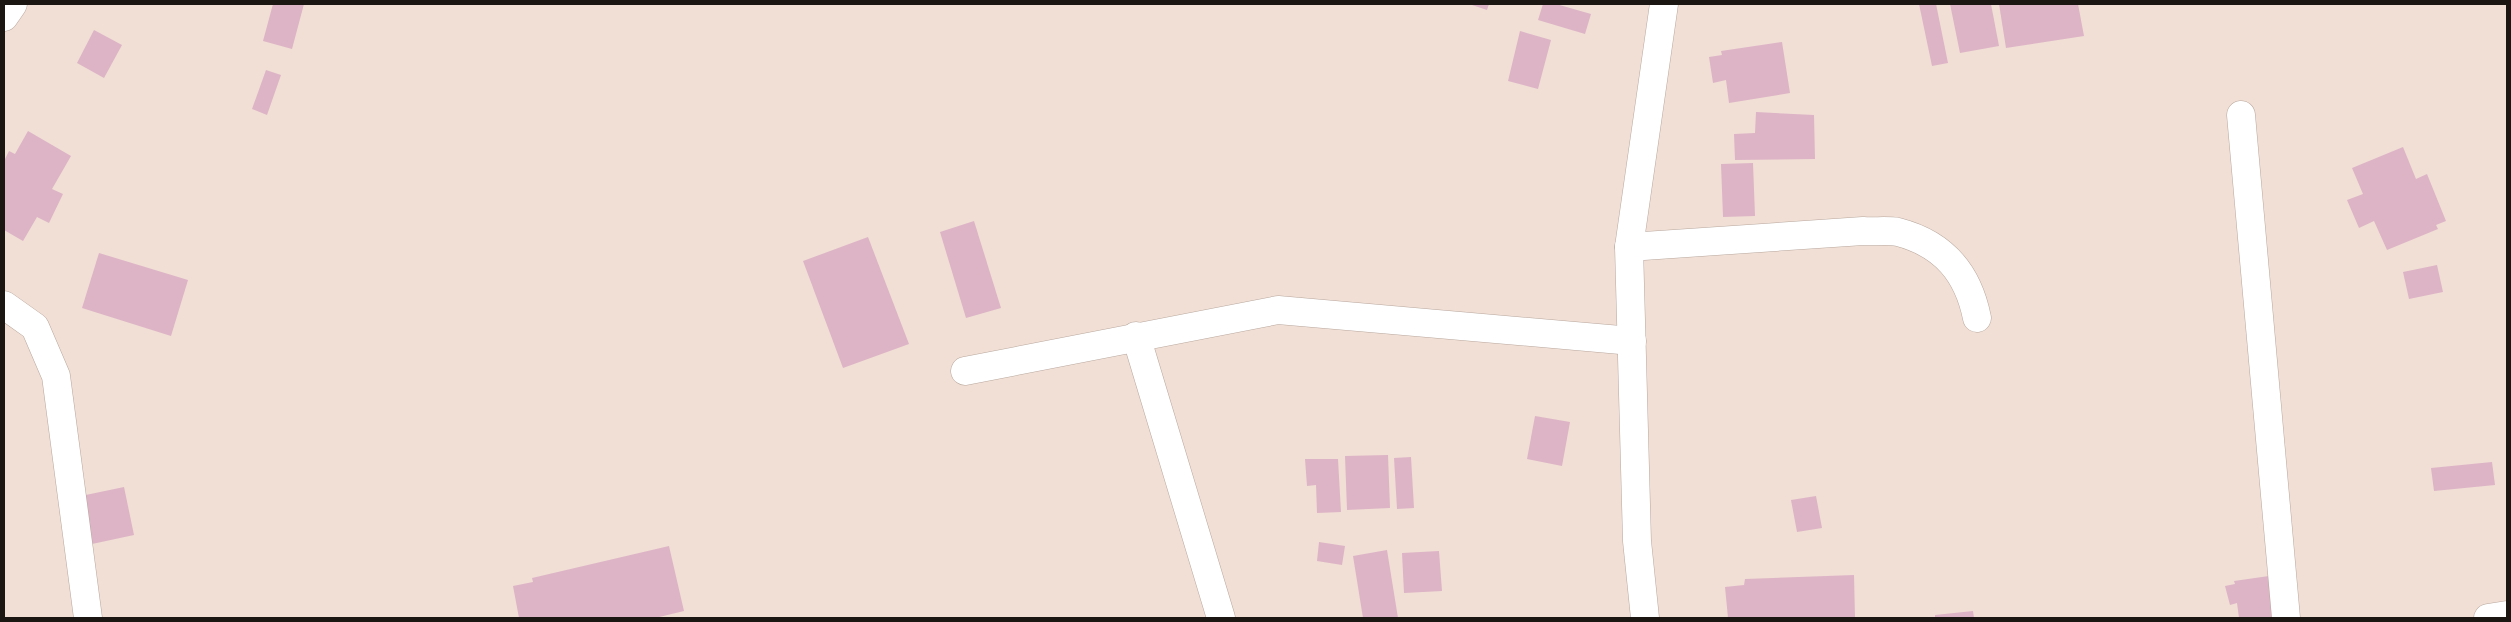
<svg xmlns="http://www.w3.org/2000/svg" width="2511" height="622" font-family="Mulish,sans-serif">
<rect width="100%" height="100%" fill="#f1dfd5"/>
<g fill="#ddb4c6">
<polygon points="273,4 304,4 292,49 263,41"/>
<polygon points="1469,4 1489,4 1487,10"/>
<polygon points="1543,4 1556,4 1591,14 1585,34 1538,20"/>
<polygon points="1919,4 1936,4 1948,63 1932,66"/>
<polygon points="1950,4 1991,4 1999,46 1960,53"/>
<polygon points="1999,4 2078,4 2084,36 2006,48"/>
<polygon points="94,30 122,45 104,78 77,63"/>
<polygon points="1520,31 1551,40 1538,89 1508,81"/>
<polygon points="1782,42 1790,93 1729,103 1726,80 1713,83 1709,57 1722,55 1721,51"/>
<polygon points="266,70 281,75 267,115 252,109"/>
<polygon points="1756,112 1814,115 1815,159 1735,160 1734,134 1755,133"/>
<polygon points="28,131 71,156 52,189 63,194 49,223 37,217 23,241 4,230 4,161 9,151 15,154"/>
<polygon points="2403,147 2416,179 2427,174 2446,221 2436,225 2438,229 2387,250 2374,221 2359,228 2347,200 2363,194 2352,168"/>
<polygon points="1753,163 1755,216 1723,217 1721,164"/>
<polygon points="974,221 1001,308 966,318 940,232"/>
<polygon points="868,237 909,344 843,368 803,261"/>
<polygon points="99,253 188,280 171,336 82,308"/>
<polygon points="2437,265 2443,292 2409,299 2403,272"/>
<polygon points="1535,416 1570,422 1562,466 1527,459"/>
<polygon points="1388,455 1390,508 1347,510 1345,456"/>
<polygon points="1411,457 1414,508 1397,509 1394,458"/>
<polygon points="1305,459 1338,459 1341,512 1317,513 1316,485 1307,486"/>
<polygon points="2492,462 2495,485 2434,491 2431,468"/>
<polygon points="124,487 134,535 92,544 81,496"/>
<polygon points="1816,496 1822,528 1797,532 1791,500"/>
<polygon points="1319,542 1345,546 1342,565 1317,561"/>
<polygon points="669,546 684,611 655,618 519,618 513,586 533,582 532,578"/>
<polygon points="1387,550 1398,618 1363,618 1353,556"/>
<polygon points="1439,551 1442,591 1404,593 1402,553"/>
<polygon points="1854,575 1855,618 1728,618 1725,587 1744,585 1745,579"/>
<polygon points="2269,576 2275,618 2239,618 2237,603 2230,605 2225,586 2235,584 2234,581"/>
<polygon points="1973,611 1974,618 1935,618 1935,615"/>
</g>
<g fill="none" stroke-linecap="round" stroke-linejoin="round">
<g stroke="#b8a79d" stroke-width="29">
<g id="street">
<polyline points="4,17 13,4"/>
<polyline points="2241,115 2286,618"/>
<path d="M1629,247l234,-16c11,1 24,-1 35,1 46,12 70,41 79,86"/>
<polyline points="4,305 35,327 56,376 88,618"/>
<polyline points="1136,336 1221,618"/>
<polyline points="965,371 1278,310 1632,341"/>
<polyline points="1645,618 1637,541 1629,247 1664,4"/>
<polyline points="2488,618 2507,615"/>
</g>
</g>
<use href="#street" stroke="#fff" stroke-width="28"/>
</g>
<rect width="2511" height="622" fill="none" stroke="#1c1613" stroke-width="10"/>
</svg>
